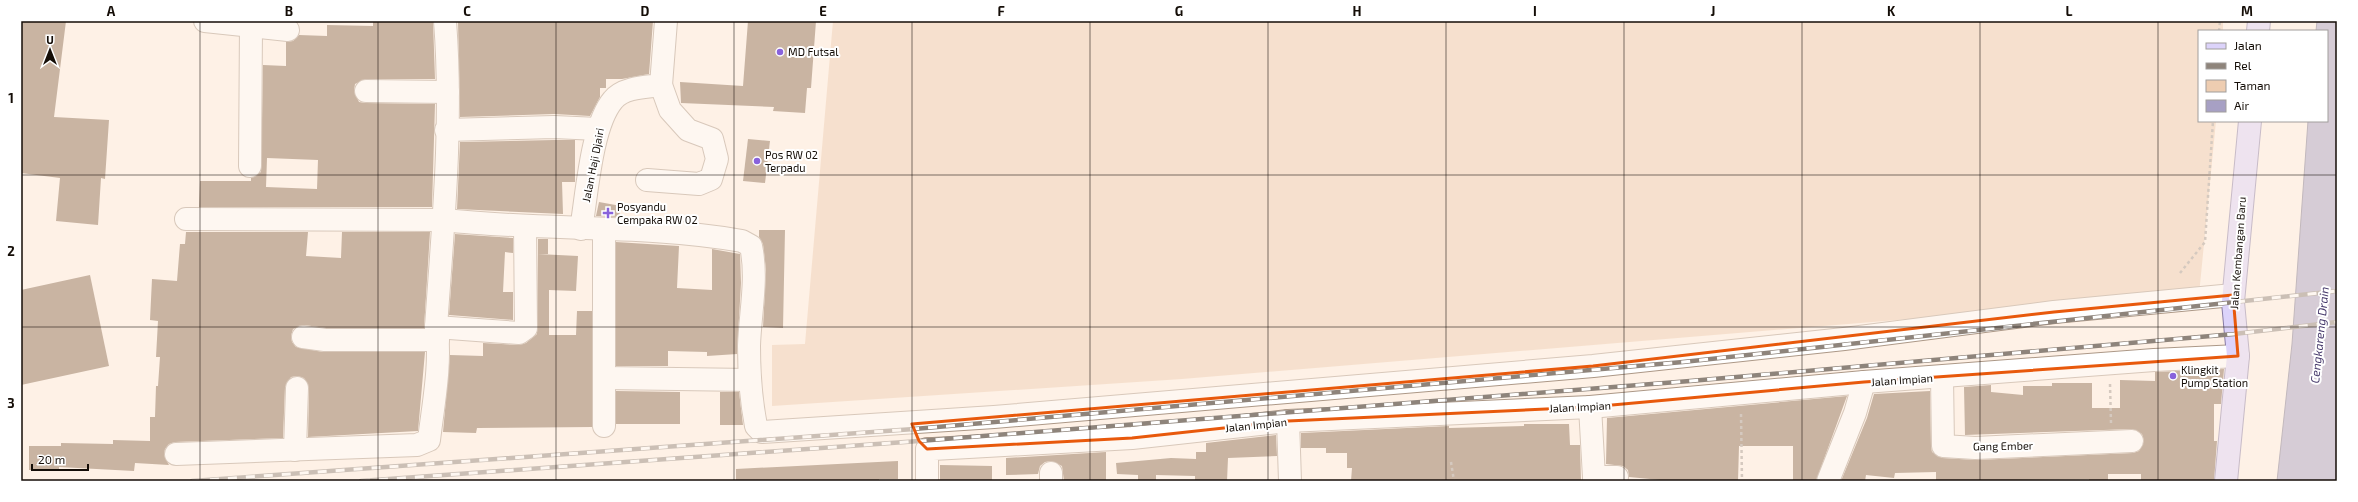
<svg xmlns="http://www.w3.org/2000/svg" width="2358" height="502" font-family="'Exo 2',sans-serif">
<rect width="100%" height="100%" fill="#fef1e6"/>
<polygon fill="#eecdb1" points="833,21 2223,21 2223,31 2199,31 2199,121 2216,121 2199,295 1182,379 772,406 772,345 805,344"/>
<polygon fill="#a7a0c4" stroke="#7b748b" points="2317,21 2337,21 2337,481 2277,481 2292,344 2308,121 2327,121 2327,31 2316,31"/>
<g fill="#896b51" fill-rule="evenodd">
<polygon points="21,21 66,21 54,117 109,120 105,179 101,178 98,225 56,221 60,178 21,173"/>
<path d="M373,21h60l2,58h-69l-11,5 -1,7 5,11 6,1 70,1 -3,103h-233l1,-26h51v-3l10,-6 2,-107 23,1v-24l7,-1 6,-6 28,1v-11l46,1zM267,158l51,2 -1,29 -51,-2z"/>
<polygon points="458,21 653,21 649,74 622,79 606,79 606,88 600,88 600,97 590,116 554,114 460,117"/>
<polygon points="748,21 816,21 811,88 807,88 805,113 773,111 774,107 681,103 680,82 743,86"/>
<polygon points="748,139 770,141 765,183 743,181"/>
<polygon points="554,140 575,140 575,182 562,182 563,214 457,209 460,142"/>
<polygon points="599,202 621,206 619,217 596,216"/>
<polygon points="759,230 785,230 783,328 763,327 766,270 763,244 759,237"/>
<polygon points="186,232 308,232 306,256 341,258 342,232 430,232 424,328 326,328 304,325 293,329 291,336 292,342 296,347 323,352 425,352 418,431 308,437 309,388 304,378 297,376 291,377 285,387 283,438 175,442 169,444 165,449 164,455 169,465 135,463 134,471 59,467 59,470 29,470 29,446 61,446 61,443 113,444 113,440 150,441 150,417 155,417 156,386 158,386 160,357 156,357 158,321 150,320 152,279 177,281 180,244 185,244"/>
<polygon points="455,234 513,238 513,253 505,252 503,292 513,292 513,320 449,315"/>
<rect x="538" y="239" width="10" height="15"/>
<polygon points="616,242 679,246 677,288 712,290 712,249 740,254 741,283 737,354 707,356 707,352 668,351 668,366 616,366"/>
<polygon points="538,254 578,256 576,291 549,290 549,335 576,335 577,311 592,311 592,427 477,428 476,433 443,432 450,355 483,356 483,343 519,345 526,343 537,334"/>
<polygon points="90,275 109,366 21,385 21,290"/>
<polygon points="2224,369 2221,404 2214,404 2214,441 2217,441 2214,481 2141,481 2141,474 2108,474 2108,481 2089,481 2089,479 1936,481 1936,472 1895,473 1894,478 1866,475 1865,481 1841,481 1867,418 1874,394 1930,391 1931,447 1932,452 1942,458 1976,460 2133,453 2139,451 2144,441 2142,434 2132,429 1965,435 1964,387 1991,385 1991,392 2023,395 2023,386 2052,386 2052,383 2092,383 2092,408 2120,408 2120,380 2155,381 2155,372"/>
<polygon points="616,391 680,392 680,424 616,424"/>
<polygon points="720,392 739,392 743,425 720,425"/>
<polygon points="1847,396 1816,481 1793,481 1793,446 1739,446 1738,481 1671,481 1629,477 1628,470 1623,466 1606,464 1607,418"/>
<polygon points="1524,424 1569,424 1570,445 1580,445 1581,481 1351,481 1352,468 1347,468 1347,453 1326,453 1326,448 1301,448 1301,433 1449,426 1449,428 1524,426"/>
<polygon points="1276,435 1277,456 1228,458 1227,481 1195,481 1195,476 1156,475 1156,480 1138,481 1138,475 1117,474 1116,463 1171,458 1196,459 1196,452 1206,452 1206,443"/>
<polygon points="1106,452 1106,481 1064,481 1062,466 1051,461 1045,462 1040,466 1038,474 1006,475 1006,458"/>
<polygon points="898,461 898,479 879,479 879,481 736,481 736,469"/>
<polygon points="940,465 992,466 992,481 940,481"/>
</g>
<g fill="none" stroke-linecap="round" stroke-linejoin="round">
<g stroke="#ac9887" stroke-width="24">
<g id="minor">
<polyline points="205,21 288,30"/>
<polyline points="366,91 448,92"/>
<polyline points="446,130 554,127 598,129"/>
<polyline points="250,166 251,25"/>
<polyline points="647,180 699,184 711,179 717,159 712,139 688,130 670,110 661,85"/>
<path d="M186,219l258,1c99,11 200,4 298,21l9,5c7,33 -1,67 -2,100 0,27 2,54 7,80l6,6 232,-15 599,-51 251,-27 210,-27 179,-17"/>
<path d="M581,229c6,-34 10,-103 32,-129 10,-13 34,-13 48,-15l5,-64"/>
<polyline points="436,327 519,333 526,328 525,226"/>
<polyline points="303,337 325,340 438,340"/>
<polyline points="1942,377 1943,446 1975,448 2132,441"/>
<polyline points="604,378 750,380"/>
<polyline points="1590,407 1594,477"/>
<polyline points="1288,421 1290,481"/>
<polyline points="604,426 604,230"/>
<polyline points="295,450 297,388"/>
<path d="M176,454l241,-9 12,-5c4,-34 13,-80 7,-113 7,-101 17,-204 9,-306"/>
<polyline points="1051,473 1051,481"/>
<polyline points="927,481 927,449 933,449 1132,438 1288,421 1590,407 1864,382 2154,360 2238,356"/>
<polyline points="1594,481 1594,477 1617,477"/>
<polyline points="1828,481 1855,413 1864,382"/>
</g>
</g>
<g stroke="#877ba3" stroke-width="24">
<g id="major">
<polyline points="2258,31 2259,21"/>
<polyline points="2226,481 2238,356 2233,302 2250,121"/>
</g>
</g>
<g stroke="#a59a91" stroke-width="2.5" stroke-dasharray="3 3" stroke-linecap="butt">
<polyline points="2219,31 2220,21"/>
<polyline points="2180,273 2205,242 2213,121"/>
<polyline points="2110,384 2111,423"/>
<polyline points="1741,414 1742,481"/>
<polyline points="1451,462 1454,481"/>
</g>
<use href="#minor" stroke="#fff" stroke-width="22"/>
<use href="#major" stroke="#dcd3fa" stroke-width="22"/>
<g stroke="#8e847b" stroke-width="4.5">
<g id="rail">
<polyline points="192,481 914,429 1683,362 2337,291"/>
<polyline points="361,481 919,441 1690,381 2234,334 2337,322"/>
</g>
</g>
<use href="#rail" stroke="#fff" stroke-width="3" stroke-dasharray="9" stroke-linecap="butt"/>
</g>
<path d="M0 0H2358V502H0ZM2233,295l5,61 -374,26 -274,25 -302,14 -156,17 -205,11 -8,-8 -7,-17 681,-58 461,-54z" fill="#fef1e6" fill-opacity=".55" fill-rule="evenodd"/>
<path fill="none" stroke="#e8590c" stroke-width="3" stroke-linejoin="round" d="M2233,295l5,61 -374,26 -274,25 -302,14 -156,17 -205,11 -8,-8 -7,-17 681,-58 461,-54z"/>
<path fill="none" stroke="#140d07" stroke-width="1" stroke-opacity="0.55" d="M200,21v460M378,21v460M556,21v460M734,21v460M912,21v460M1090,21v460M1268,21v460M1446,21v460M1624,21v460M1802,21v460M1980,21v460M2158,21v460M21,175h2316M21,327h2316"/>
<g fill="#8862dc" stroke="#fff" stroke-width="1.5">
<circle cx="780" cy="52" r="4"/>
<circle cx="757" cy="161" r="4"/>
<path d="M606 207h4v4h4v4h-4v4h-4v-4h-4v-4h4z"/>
<circle cx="2173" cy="376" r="4"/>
</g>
<g text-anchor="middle" stroke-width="4" stroke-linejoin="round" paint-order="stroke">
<g font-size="11" fill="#140d07" stroke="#fff" text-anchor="start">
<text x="788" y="56">MD Futsal</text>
<text x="765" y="159">Pos RW 02<tspan x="765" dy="13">Terpadu</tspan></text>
<text x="617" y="211">Posyandu<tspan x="617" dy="13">Cempaka RW 02</tspan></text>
<text x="2181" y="374">Klingkit<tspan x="2181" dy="13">Pump Station</tspan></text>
</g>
<g font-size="11" fill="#140d07" stroke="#fff">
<text transform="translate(593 165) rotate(-79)" y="4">Jalan Haji Djairi</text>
<text transform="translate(2238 253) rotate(-86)" y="4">Jalan Kembangan Baru</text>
<text transform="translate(1902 380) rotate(-4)" y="4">Jalan Impian</text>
<text transform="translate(1580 407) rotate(-3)" y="4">Jalan Impian</text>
<text transform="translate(1256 425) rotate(-6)" y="4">Jalan Impian</text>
<text transform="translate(2003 446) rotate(-1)" y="4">Gang Ember</text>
</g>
<g font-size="12" font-style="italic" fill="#473a6c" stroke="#fff">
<text transform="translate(2320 335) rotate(-84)" y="4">Cengkareng Drain</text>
</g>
</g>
<rect width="2358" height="502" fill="none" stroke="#ffffff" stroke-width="44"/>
<rect x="2198" y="30" width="130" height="92" fill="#ffffff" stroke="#a19e9c"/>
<rect x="2206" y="43" width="20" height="6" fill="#dcd3fa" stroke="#a19e9c"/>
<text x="2234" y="50" font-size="12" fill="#140d07">Jalan</text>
<rect x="2206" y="63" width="20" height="6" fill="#8e847b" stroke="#a19e9c"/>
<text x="2234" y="70" font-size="12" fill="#140d07">Rel</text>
<rect x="2206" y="80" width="20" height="12" fill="#eecdb1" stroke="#a19e9c"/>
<text x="2234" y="90" font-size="12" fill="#140d07">Taman</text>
<rect x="2206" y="100" width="20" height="12" fill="#a7a0c4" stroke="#a19e9c"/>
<text x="2234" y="110" font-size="12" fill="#140d07">Air</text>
<g transform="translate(50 50)" stroke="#ffffff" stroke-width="3" paint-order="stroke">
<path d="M0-3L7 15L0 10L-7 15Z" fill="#140d07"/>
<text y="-6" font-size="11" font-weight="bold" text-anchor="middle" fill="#140d07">U</text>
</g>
<path d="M32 464v6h56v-6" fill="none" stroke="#140d07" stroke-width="2"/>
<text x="38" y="464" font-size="12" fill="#140d07" stroke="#ffffff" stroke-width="3" paint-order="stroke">20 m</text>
<rect x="22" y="22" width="2314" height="458" fill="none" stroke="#140d07" stroke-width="1.5"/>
<g font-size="13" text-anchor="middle" font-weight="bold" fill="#140d07">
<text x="111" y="16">A</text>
<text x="289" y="16">B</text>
<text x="467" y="16">C</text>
<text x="645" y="16">D</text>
<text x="823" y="16">E</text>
<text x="1001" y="16">F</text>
<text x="1179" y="16">G</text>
<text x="1357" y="16">H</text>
<text x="1535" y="16">I</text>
<text x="1713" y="16">J</text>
<text x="1891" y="16">K</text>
<text x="2069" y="16">L</text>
<text x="2247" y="16">M</text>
<text x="11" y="103">1</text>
<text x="11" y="256">2</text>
<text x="11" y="408">3</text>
</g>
</svg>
